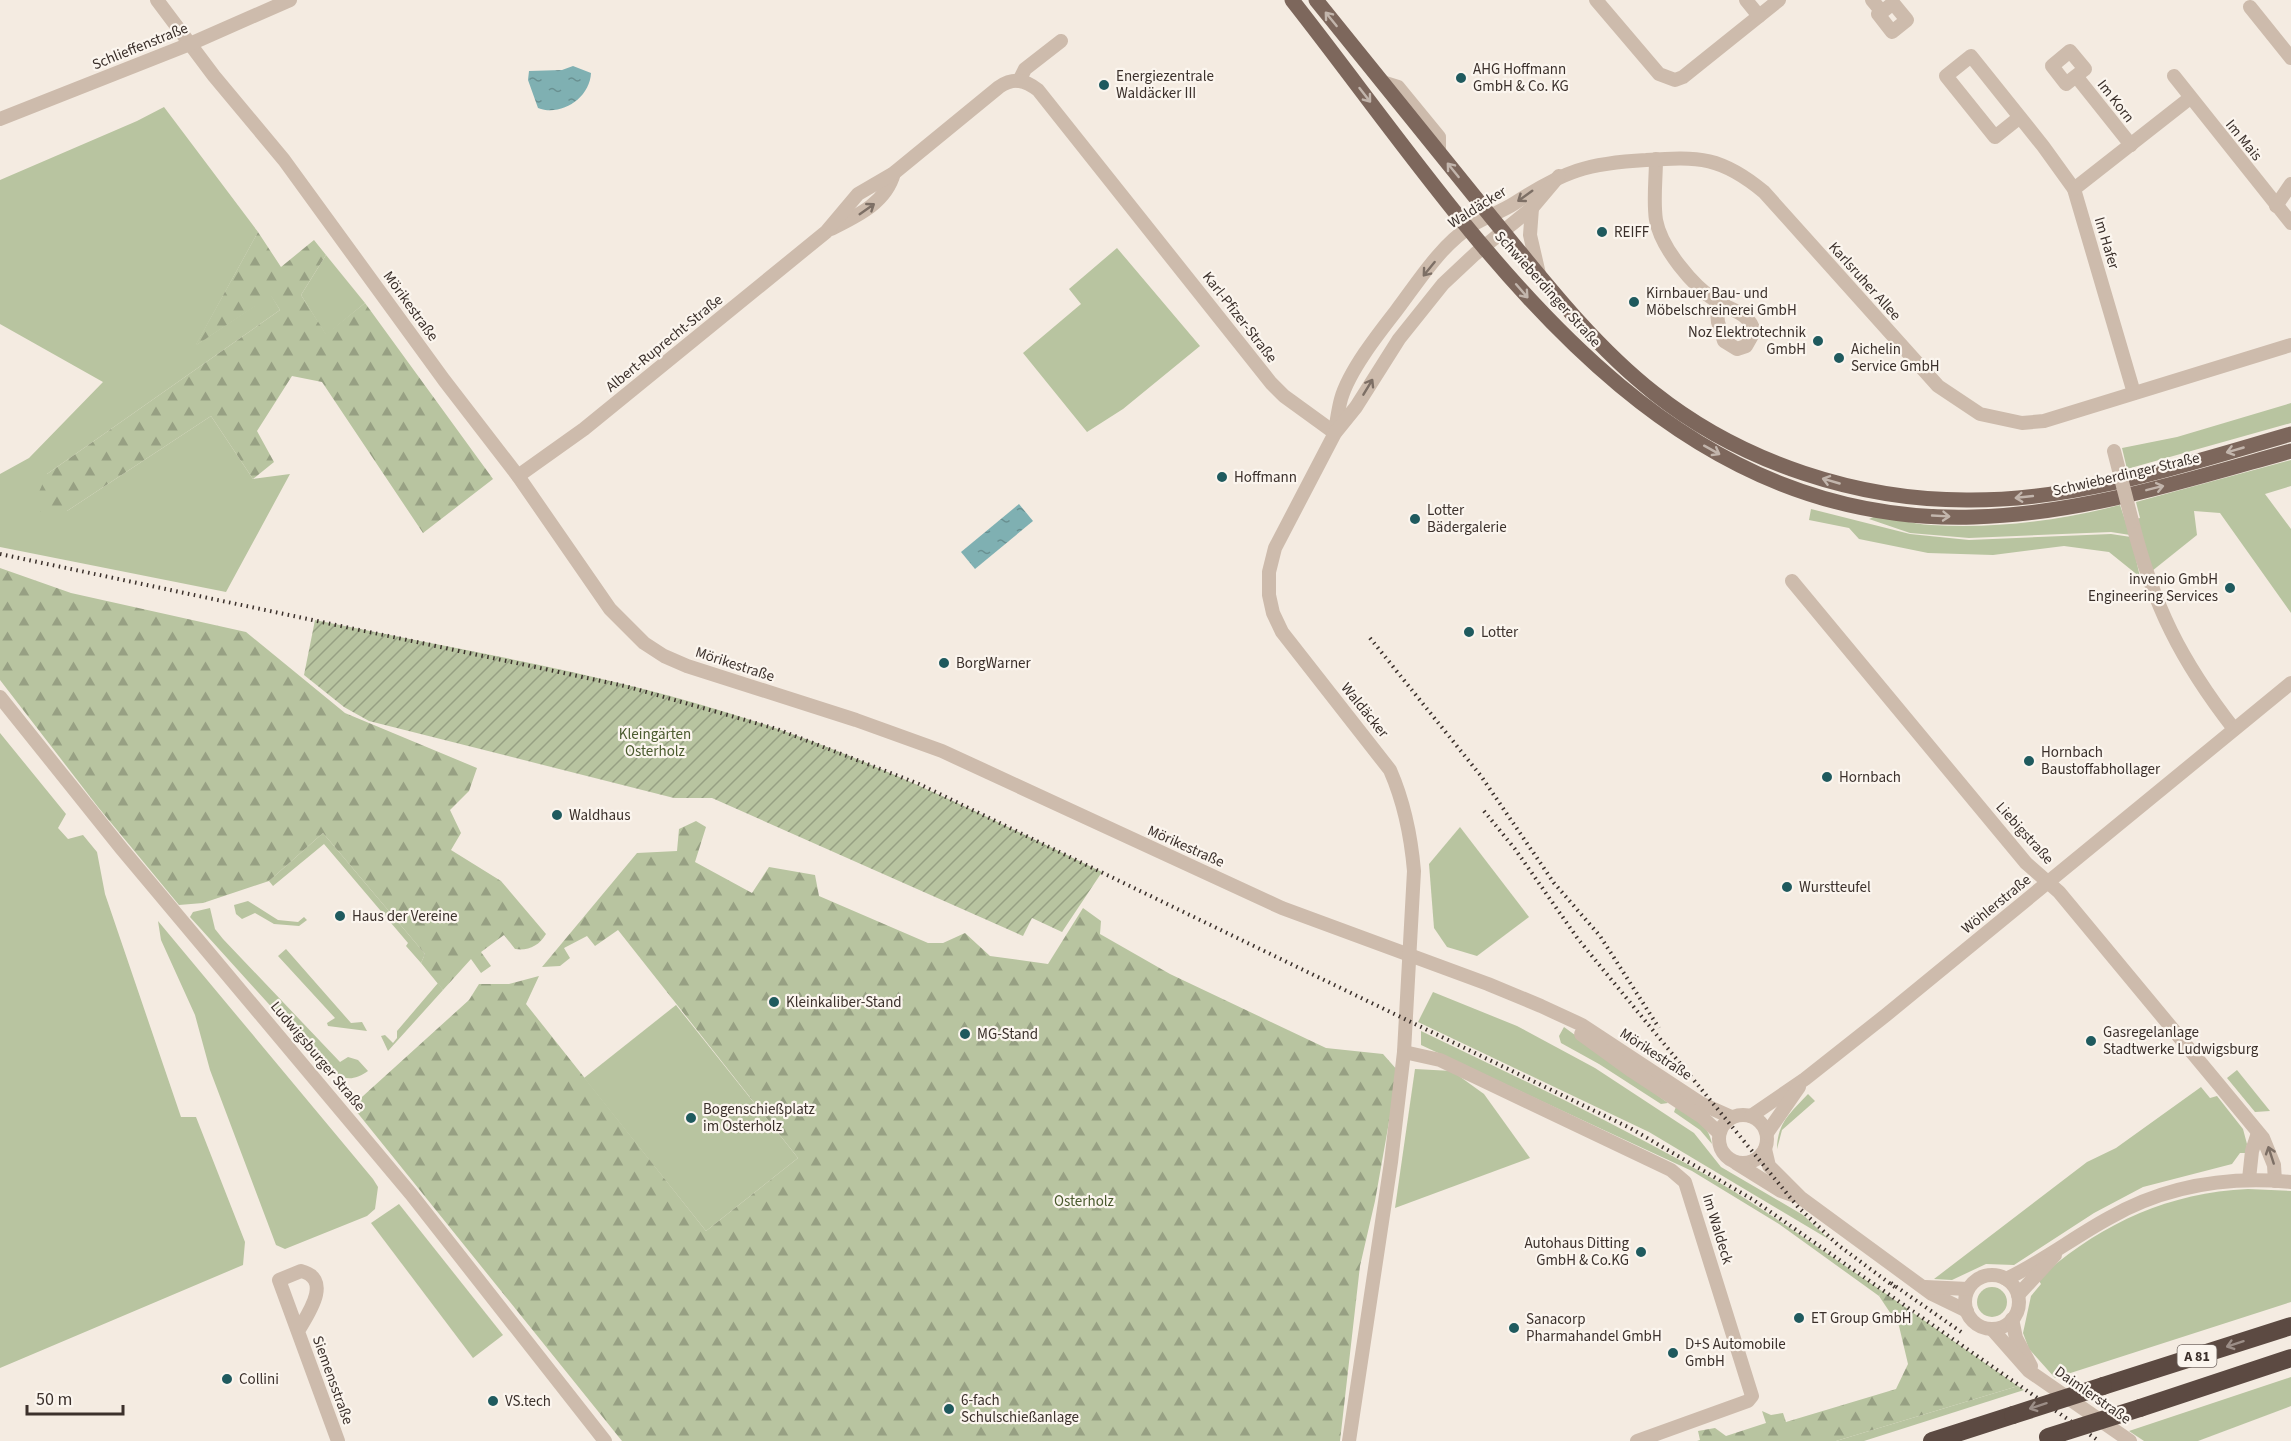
<svg xmlns="http://www.w3.org/2000/svg" width="2291" height="1441" font-family="'Source Sans 3',sans-serif">
<defs>
<pattern id="forest-firs" width="22" height="20" patternUnits="userSpaceOnUse" patternTransform="scale(1.5)"><rect width="22" height="20" fill="#b8c4a0"/><path d="M5 1l3.5 6h-7zM16 11l3.5 6h-7z" fill="#97a083"/></pattern>
<pattern id="garden-furrows" width="10" height="10" patternUnits="userSpaceOnUse" patternTransform="scale(1.5)"><rect width="10" height="10" fill="#b8c4a0"/><path d="M-1 1l2-2M0 10L10 0M9 11l2-2" fill="none" stroke="#97a083"/></pattern>
<pattern id="water-ripples" width="26" height="14" patternUnits="userSpaceOnUse" patternTransform="scale(1.5)"><rect width="26" height="14" fill="#7fb0b2"/><path d="M2 4q2-2 4 0t4 0M15 11q2-2 4 0t4 0" fill="none" stroke="#699091"/></pattern>
</defs>
<rect width="100%" height="100%" fill="#f4ebe1"/>
<g fill="#b8c4a0">
<polygon points="164,107 258,232 196,345 271,295 280,310 47,474 67,511 211,416 253,479 290,474 226,592 0,547 0,474 29,458 103,382 0,324 0,180 137,121"/>
<polygon points="1117,248 1200,346 1123,409 1087,432 1023,353 1081,304 1069,289"/>
<polygon points="326,255 365,303 326,335 301,295"/>
<polygon points="2291,403 2291,423 2127,469 2122,448 2177,437"/>
<polygon points="2291,460 2291,486 2265,494 2291,529 2291,613 2220,513 2194,511 2197,535 2152,571 2137,519 2140,518 2136,502"/>
<path d="M2120,505l10,30 -19,-3 -142,6 -59,-5 -41,-14 7,-3c18,2 36,8 55,9 63,4 128,-4 189,-20z"/>
<polygon points="1811,509 1910,534 1969,540 2111,534 2131,537 2140,577 2109,552 2064,546 1993,555 1928,553 1859,539 1849,528 1809,520"/>
<polygon points="0,733 66,814 58,828 68,839 83,835 97,852 105,894 181,1117 196,1117 245,1242 243,1265 0,1368"/>
<polygon points="1460,827 1529,917 1477,956 1447,947 1434,928 1429,864"/>
<polygon points="323,833 425,954 421,963 406,946 408,943 324,844 273,886 269,881"/>
<polygon points="248,901 278,920 298,922 304,917 307,920 299,926 274,924 255,913 242,919 236,914 234,905"/>
<path d="M210,908l5,21 8,10 117,123 8,-5 10,3 10,11c-18,13 -29,7 -44,-6l-134,-148 3,-5z"/>
<polygon points="158,921 373,1179 378,1187 375,1209 367,1216 285,1249 276,1245 210,1070 195,1015 161,940"/>
<polygon points="286,949 351,1023 362,1022 367,1031 328,1026 327,1023 335,1018 278,956"/>
<polygon points="438,983 443,990 388,1051 381,1036 385,1035 393,1043 397,1038 397,1031"/>
<polygon points="1433,992 1517,1026 1595,1068 1694,1133 1721,1167 1803,1215 1830,1240 1649,1132 1418,1022"/>
<polygon points="676,1005 798,1158 706,1231 584,1078"/>
<polygon points="1564,1027 1668,1103 1661,1104 1599,1064 1561,1043 1559,1036"/>
<path d="M1421,1031c89,43 179,85 266,133 68,37 131,84 195,127l-3,5 -100,-72 -87,-53 -271,-126z"/>
<polygon points="1415,1069 1452,1071 1484,1094 1530,1158 1395,1208"/>
<polygon points="2237,1070 2270,1111 2255,1112 2227,1078"/>
<polygon points="2201,1087 2210,1098 2217,1096 2243,1129 2247,1144 2246,1153 2240,1153 2232,1164 2143,1187 2094,1213 2014,1265 1986,1264 1952,1280 1934,1279 2087,1162 2116,1148"/>
<path d="M1808,1094l7,7 -33,29 -5,19c0,-26 14,-37 31,-55z"/>
<path d="M1677,1104c15,10 32,21 35,40l-12,-14 -26,-18z"/>
<path d="M2248,1189l43,2v111l-236,76 -26,-29 -6,-16 8,-37 10,-12 -3,-5c61,-54 127,-86 210,-90z"/>
<polygon points="399,1204 503,1335 473,1358 371,1223"/>
<circle cx="1992" cy="1302" r="15"/>
<polygon points="2291,1377 2291,1406 2198,1441 2144,1441 2129,1431"/>
<polygon points="2018,1386 2024,1390 1864,1441 1836,1441"/>
</g>
<g fill="url(#forest-firs)">
<polygon points="258,232 281,267 314,240 326,255 301,295 326,334 365,303 493,479 423,533 322,382 292,376 257,431 274,462 253,479 211,416 67,511 30,512 47,474 280,310 271,296 195,346"/>
<path d="M0,568l71,25 175,39 99,81 132,55 -8,23 -19,19 11,23 -10,17 50,31 45,53c-7,12 -18,17 -31,15l-11,-14 -23,17 10,14 -10,7 -10,-14 -28,31 -22,-27 4,-9 -102,-121 -54,48 -66,22 -24,2 -81,-98 -98,-127z"/>
<polygon points="696,821 706,827 695,862 752,893 769,867 815,875 819,896 928,943 943,943 965,933 990,956 1048,964 1083,908 1101,921 1100,934 1170,974 1326,1048 1383,1054 1398,1071 1375,1201 1360,1266 1340,1441 622,1441 352,1106 469,1000 479,984 509,984 539,976 526,1004 706,1231 798,1158 618,930 595,946 587,936 564,948 570,958 560,966 542,967 637,853 677,851 679,829"/>
<polygon points="1882,1291 2018,1386 1836,1441 1697,1441 1700,1440 1698,1431 1715,1428 1726,1436 1766,1423 1762,1411 1771,1415 1783,1413 1786,1422 1896,1389 1908,1364 1899,1326 1879,1296"/>
</g>
<path fill="url(#garden-furrows)" d="M315,620c155,32 314,57 463,109 112,39 217,92 324,143l-40,60 -30,-14 -9,18 -311,-138h-38l-305,-77 -25,-14 -40,-32z"/>
<g fill="url(#water-ripples)">
<path d="M573,66l18,7c-1,25 -30,44 -53,35l-10,-28 1,-9 33,-1z"/>
<polygon points="1019,504 1033,521 975,569 961,552"/>
</g>
<g fill="none" stroke-linecap="round" stroke-linejoin="round">
<g stroke="#cdbbac" stroke-width="14">
<polyline points="157,0 214,76 284,160 444,380 518,476 610,609 644,643 664,656 687,666 856,720 942,751 1282,908 1488,984 1541,1006 1582,1025 1702,1104 1731,1117"/>
<polyline points="1596,0 1659,74 1675,80 1683,77 1779,0"/>
<polyline points="1746,0 1759,16"/>
<polyline points="1872,0 1882,12 1878,14 1892,32 1907,20 1893,3 1882,12"/>
<polyline points="2250,7 2291,58"/>
<polyline points="2076,76 2066,84 2052,66 2070,51 2085,69 2076,76 2131,145"/>
<polyline points="2174,76 2291,223"/>
<polyline points="1019,81 1025,69 1061,41"/>
<polyline points="1382,82 1398,87 1439,137 1439,152"/>
<polyline points="2020,117 1995,137 1946,76 1971,56 2043,146 2074,189 2134,393"/>
<polyline points="0,119 190,44 290,0"/>
<path d="M1656,159c0,19 -3,42 0,61 5,28 37,66 60,81 15,9 34,12 38,31l-8,14 -9,3 -13,-8 -6,-19 -2,-21"/>
<polyline points="2074,189 2190,98"/>
<polyline points="2276,206 2291,184"/>
<polyline points="1532,208 1530,235 1539,274"/>
<path d="M831,229c26,-13 55,-26 63,-56"/>
<path d="M1335,431c2,-11 3,-21 6,-32 8,-28 37,-65 55,-88 22,-29 44,-65 75,-85 14,-9 30,-14 44,-23 49,-32 73,-40 131,-43 53,-4 76,-3 118,32l174,194 42,28 42,9 22,-2 247,-76"/>
<path d="M518,476l66,-47 242,-197 32,-38 36,-21 105,-86c15,-10 26,-7 39,3l233,293 13,13 51,37"/>
<path d="M2132,521c21,84 49,140 102,208"/>
<polyline points="1792,581 2026,863 2059,892 2263,1138 2274,1165 2275,1181"/>
<polyline points="0,697 121,848 411,1194 605,1441"/>
<polyline points="1581,1034 1632,1071 1702,1117 1719,1133"/>
<polyline points="1404,1052 1440,1060 1671,1170 1685,1182 1752,1396 1748,1401 1637,1441"/>
<circle cx="1743" cy="1139" r="24"/>
<polyline points="1751,1116 1805,1079 1886,1015 2291,683"/>
<polyline points="1767,1133 1799,1087"/>
<polyline points="1765,1149 1769,1166 1801,1198 1932,1294 1967,1311"/>
<polyline points="1736,1163 1781,1191 1792,1195"/>
<polyline points="2249,1179 2252,1151 2258,1133"/>
<circle cx="1992" cy="1302" r="27"/>
<path d="M2006,1279c36,-17 68,-42 103,-61 56,-32 118,-42 182,-36"/>
<polyline points="1925,1287 1968,1289"/>
<polyline points="2018,1295 2055,1255"/>
<polyline points="2012,1319 2016,1338 2031,1366"/>
<polyline points="1992,1329 2029,1371 2130,1441"/>
<path d="M298,1331c10,-17 35,-52 3,-60l-22,9 59,161"/>
<path d="M1349,1441l42,-279 13,-110 10,-181c-3,-35 -10,-69 -24,-101l-108,-138 -9,-19 -4,-18v-23l6,-24 60,-115 21,-26 43,-68 44,-55 32,-30 57,-46 27,-32"/>
</g>
<g stroke="#7d675c" stroke-width="15">
<path d="M1292,0c178,226 354,527 682,517 108,-3 213,-37 317,-66"/>
<path d="M1316,0c59,73 117,146 176,218 50,61 100,126 162,175 88,70 205,108 317,107 109,0 216,-36 320,-66"/>
</g>
<g stroke="#5c4a42" stroke-width="18">
<polyline points="2103,1386 2291,1326"/>
<polyline points="2140,1408 2291,1358"/>
<polyline points="1932,1441 2013,1415"/>
</g>
<g stroke="#3b302b" stroke-width="4" stroke-dasharray="1.5 4.5" stroke-linecap="butt">
<polyline points="0,554 625,686 777,729 919,784 1630,1128 1752,1199 2099,1441"/>
<polyline points="1370,638 1481,776 1554,883 1600,936 1659,1028"/>
<polyline points="1484,811 1515,849 1578,939 1798,1207 1838,1245 1896,1288"/>
<polyline points="1891,1283 1964,1334"/>
</g>
<polyline stroke="#cdbbac" stroke-width="14" points="2114,451 2132,521"/>
<g stroke="#5c4a42" stroke-width="18">
<polyline points="2013,1415 2103,1386"/>
<polyline points="2048,1437 2140,1408"/>
</g>
</g>
<defs><path id="oneway-shaft" d="M-6 0H5M1.5-3L5.5 0L1.5 3" fill="none" stroke-width="1.6" stroke-linecap="round" stroke-linejoin="round" transform="scale(1.5)"/></defs>
<g stroke="#c2b5ac">
<use href="#oneway-shaft" transform="translate(1331 19) rotate(-129)"/>
<use href="#oneway-shaft" transform="translate(1365 95) rotate(52)"/>
<use href="#oneway-shaft" transform="translate(1453 170) rotate(-129)"/>
<use href="#oneway-shaft" transform="translate(1522 291) rotate(49)"/>
<use href="#oneway-shaft" transform="translate(1712 450) rotate(29)"/>
<use href="#oneway-shaft" transform="translate(2235 450) rotate(164)"/>
<use href="#oneway-shaft" transform="translate(1831 481) rotate(-164)"/>
<use href="#oneway-shaft" transform="translate(2155 488) rotate(-14)"/>
<use href="#oneway-shaft" transform="translate(2024 497) rotate(174)"/>
<use href="#oneway-shaft" transform="translate(1941 516) rotate(3)"/>
</g>
<g stroke="#7d6f65">
<use href="#oneway-shaft" transform="translate(1525 196) rotate(144)"/>
<use href="#oneway-shaft" transform="translate(867 209) rotate(-35)"/>
<use href="#oneway-shaft" transform="translate(1429 269) rotate(129)"/>
<use href="#oneway-shaft" transform="translate(1368 387) rotate(-59)"/>
<use href="#oneway-shaft" transform="translate(2271 1155) rotate(-108)"/>
</g>
<g stroke="#9c8e87">
<use href="#oneway-shaft" transform="translate(2235 1344) rotate(162)"/>
<use href="#oneway-shaft" transform="translate(2038 1406) rotate(162)"/>
</g>
<g fill="#1f5a5e" stroke="#fbf5ee" stroke-width="2">
<circle cx="1461" cy="78" r="6"/>
<circle cx="1104" cy="85" r="6"/>
<circle cx="1602" cy="232" r="6"/>
<circle cx="1634" cy="302" r="6"/>
<circle cx="1818" cy="341" r="6"/>
<circle cx="1839" cy="358" r="6"/>
<circle cx="1222" cy="477" r="6"/>
<circle cx="1415" cy="519" r="6"/>
<circle cx="2230" cy="588" r="6"/>
<circle cx="1469" cy="632" r="6"/>
<circle cx="944" cy="663" r="6"/>
<circle cx="2029" cy="761" r="6"/>
<circle cx="1827" cy="777" r="6"/>
<circle cx="557" cy="815" r="6"/>
<circle cx="1787" cy="887" r="6"/>
<circle cx="340" cy="916" r="6"/>
<circle cx="774" cy="1002" r="6"/>
<circle cx="965" cy="1034" r="6"/>
<circle cx="2091" cy="1041" r="6"/>
<circle cx="691" cy="1118" r="6"/>
<circle cx="1641" cy="1252" r="6"/>
<circle cx="1799" cy="1318" r="6"/>
<circle cx="1514" cy="1328" r="6"/>
<circle cx="1673" cy="1353" r="6"/>
<circle cx="227" cy="1379" r="6"/>
<circle cx="493" cy="1401" r="6"/>
<circle cx="949" cy="1409" r="6"/>
</g>
<g text-anchor="middle" stroke-width="4.5" stroke-linejoin="round" paint-order="stroke">
<rect fill="#fbf5ee" stroke="#756b66" stroke-width="1.5" x="2177.5" y="1345" width="39" height="22" rx="4.5"/>
<g font-size="14" font-weight="bold" fill="#3b302b">
<text x="2197" y="1361">A 81</text>
</g>
<g font-size="15" fill="#3b302b" stroke="#fbf5ee">
<text transform="translate(140 46) rotate(-22)" y="5">Schlieffenstraße</text>
<text transform="translate(2116 101) rotate(52)" y="5">Im Korn</text>
<text transform="translate(2244 140) rotate(51)" y="5">Im Mais</text>
<text transform="translate(1477 207) rotate(-32)" y="5">Waldäcker</text>
<text transform="translate(2107 243) rotate(73)" y="5">Im Hafer</text>
<text transform="translate(1865 281) rotate(48)" y="5">Karlsruher Allee</text>
<text transform="translate(1548 289) rotate(48)" y="5">Schwieberdinger Straße</text>
<text transform="translate(411 306) rotate(54)" y="5">Mörikestraße</text>
<text transform="translate(1240 317) rotate(52)" y="5">Karl-Pfizer-Straße</text>
<text transform="translate(664 343) rotate(-39)" y="5">Albert-Ruprecht-Straße</text>
<text transform="translate(2126 474) rotate(-13)" y="5">Schwieberdinger Straße</text>
<text transform="translate(735 664) rotate(18)" y="5">Mörikestraße</text>
<text transform="translate(1365 710) rotate(51)" y="5">Waldäcker</text>
<text transform="translate(2025 833) rotate(48)" y="5">Liebigstraße</text>
<text transform="translate(1186 846) rotate(24)" y="5">Mörikestraße</text>
<text transform="translate(1996 904) rotate(-39)" y="5">Wöhlerstraße</text>
<text transform="translate(1656 1054) rotate(33)" y="5">Mörikestraße</text>
<text transform="translate(318 1056) rotate(50)" y="5">Ludwigsburger Straße</text>
<text transform="translate(1718 1229) rotate(73)" y="5">Im Waldeck</text>
<text transform="translate(333 1380) rotate(70)" y="5">Siemensstraße</text>
<text transform="translate(2093 1395) rotate(35)" y="5">Daimlerstraße</text>
</g>
<g font-size="15" fill="#3b302b" stroke="#fbf5ee" text-anchor="start">
<text x="1473" y="74">AHG Hoffmann<tspan x="1473" dy="17">GmbH &amp; Co. KG</tspan></text>
<text x="1116" y="81">Energiezentrale<tspan x="1116" dy="17">Waldäcker III</tspan></text>
<text x="1614" y="237">REIFF</text>
<text x="1646" y="298">Kirnbauer Bau- und<tspan x="1646" dy="17">Möbelschreinerei GmbH</tspan></text>
<text x="1806" y="337" text-anchor="end">Noz Elektrotechnik<tspan x="1806" dy="17">GmbH</tspan></text>
<text x="1851" y="354">Aichelin<tspan x="1851" dy="17">Service GmbH</tspan></text>
<text x="1234" y="482">Hoffmann</text>
<text x="1427" y="515">Lotter<tspan x="1427" dy="17">Bädergalerie</tspan></text>
<text x="2218" y="584" text-anchor="end">invenio GmbH<tspan x="2218" dy="17">Engineering Services</tspan></text>
<text x="1481" y="637">Lotter</text>
<text x="956" y="668">BorgWarner</text>
<text x="2041" y="757">Hornbach<tspan x="2041" dy="17">Baustoffabhollager</tspan></text>
<text x="1839" y="782">Hornbach</text>
<text x="569" y="820">Waldhaus</text>
<text x="1799" y="892">Wurstteufel</text>
<text x="352" y="921">Haus der Vereine</text>
<text x="786" y="1007">Kleinkaliber-Stand</text>
<text x="2103" y="1037">Gasregelanlage<tspan x="2103" dy="17">Stadtwerke Ludwigsburg</tspan></text>
<text x="977" y="1039">MG-Stand</text>
<text x="703" y="1114">Bogenschießplatz<tspan x="703" dy="17">im Osterholz</tspan></text>
<text x="1629" y="1248" text-anchor="end">Autohaus Ditting<tspan x="1629" dy="17">GmbH &amp; Co.KG</tspan></text>
<text x="1811" y="1323">ET Group GmbH</text>
<text x="1526" y="1324">Sanacorp<tspan x="1526" dy="17">Pharmahandel GmbH</tspan></text>
<text x="1685" y="1349">D+S Automobile<tspan x="1685" dy="17">GmbH</tspan></text>
<text x="239" y="1384">Collini</text>
<text x="961" y="1405">6-fach<tspan x="961" dy="17">Schulschießanlage</tspan></text>
<text x="505" y="1406">VS.tech</text>
</g>
<g font-size="15" fill="#4a5a2e" stroke="#fbf5ee">
<text x="655" y="739">Kleingärten<tspan x="655" dy="17">Osterholz</tspan></text>
<text x="1084" y="1206">Osterholz</text>
</g>
</g>
<path d="M27 1405v9h96v-9" fill="none" stroke="#3b302b" stroke-width="3"/>
<text x="36" y="1405" font-size="18" fill="#3b302b" stroke="#fbf5ee" stroke-width="4.5" paint-order="stroke">50 m</text>
</svg>
